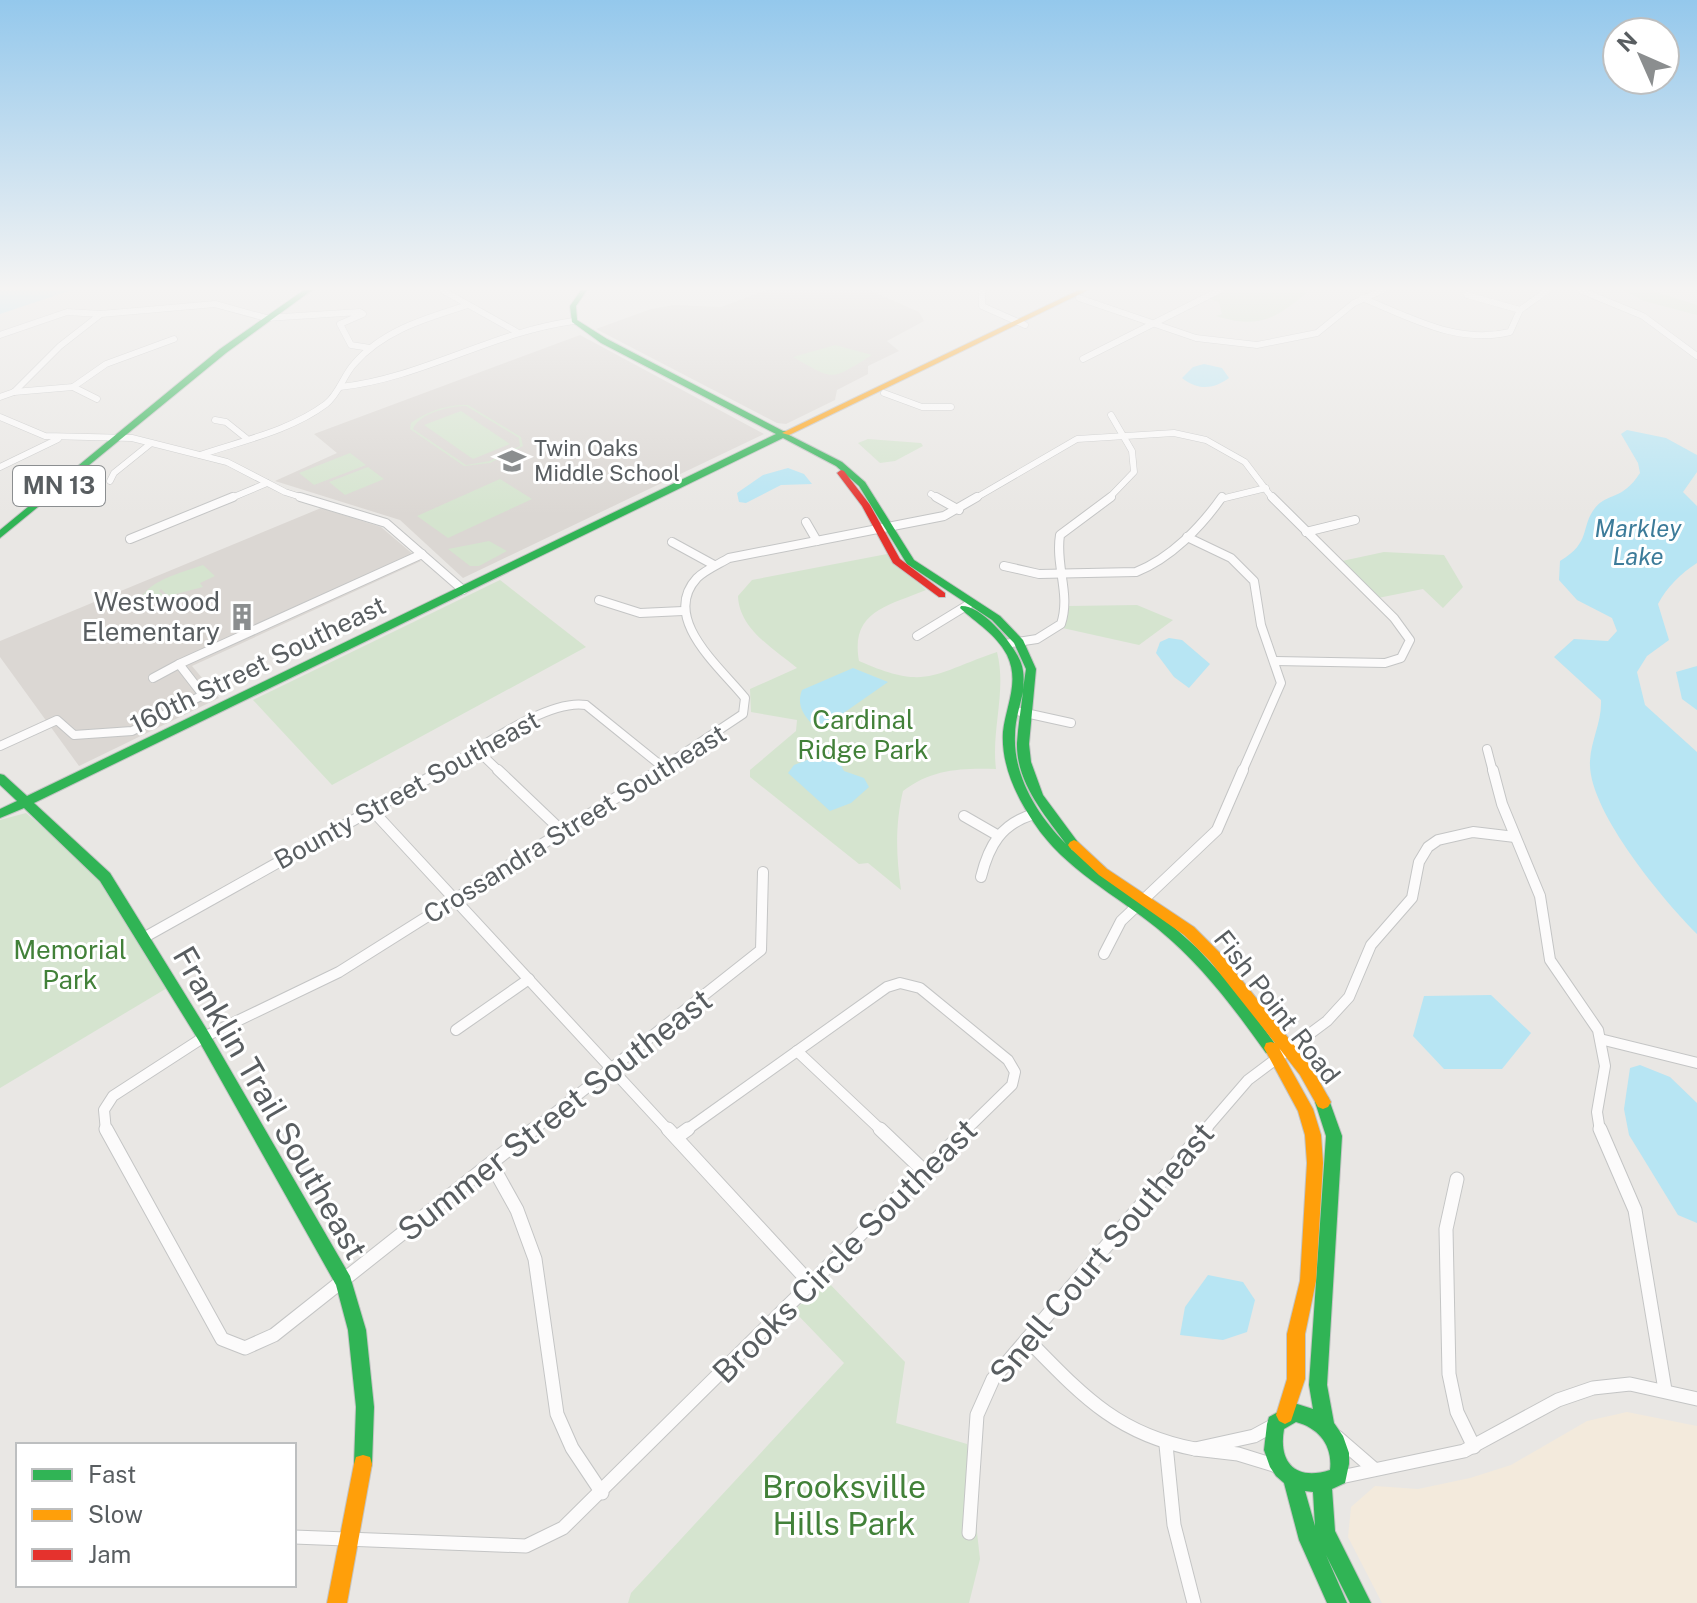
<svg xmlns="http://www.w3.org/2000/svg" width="1697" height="1603" font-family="'Public Sans',sans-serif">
<rect width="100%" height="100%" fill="#e9e7e4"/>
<polygon fill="#f3eadc" points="1627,1412 1697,1426 1697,1603 1382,1603 1348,1537 1351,1507 1375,1486 1418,1489 1470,1478 1511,1465 1587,1421"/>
<g fill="#dbd7d3">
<polygon points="767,290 869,290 919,312 924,321 887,341 899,351 868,366 868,374 837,390 835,400 786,424 777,423 596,329 651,309 674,305 721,307"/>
<polygon points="580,335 764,434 463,578 400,520 275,481 337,453 314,434"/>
<polygon points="321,508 381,527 421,561 192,666 219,698 79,766 0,657 0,641"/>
</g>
<g fill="#d5e4cf" fill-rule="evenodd">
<path d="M1226,290h79l1,3c-32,27 -48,36 -90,23l6,-2 -3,-12 -9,-3z"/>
<polygon points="1623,290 1650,290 1697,305 1697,315 1644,301"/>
<path d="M835,345l37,10c-42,26 -37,26 -79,2z"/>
<path d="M468,405l53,32 2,9 -33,17 -26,3 -54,-37 1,-6c16,-12 38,-19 57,-18zM466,406l53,32 1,8 -30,15 -24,4 -53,-36c6,-16 37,-23 53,-23z"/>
<polygon points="461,411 510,444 473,459 424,425"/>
<polygon points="868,439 921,443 923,446 895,461 880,463 858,443"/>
<polygon points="350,453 366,465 314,485 299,473"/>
<polygon points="368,467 384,479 345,495 329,482"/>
<polygon points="500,479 532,499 448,538 417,516"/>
<polygon points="489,541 507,551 479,566 470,566 448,549"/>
<polygon points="1384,552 1444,555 1463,587 1443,608 1423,589 1378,598 1342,561"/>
<path d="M887,554l39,36c-38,16 -76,21 -67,71 68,30 73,13 138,-9 10,39 -6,77 -1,117 -35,-1 -64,0 -93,22 -8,34 -7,64 -2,99l-33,-27 -9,1 -109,-87v-7l46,-39 1,-11 -46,-8 -1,-23 47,-21c-23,-19 -58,-39 -59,-72l14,-16z"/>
<path d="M203,565l12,11 -15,7 3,4 -35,9 -7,-7 -2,2 6,6 -25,8c0,-23 44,-33 63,-40z"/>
<polygon points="500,580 586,647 332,785 253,700"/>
<polygon points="1137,605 1173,620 1139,645 1058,627 1064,624 1069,606"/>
<polygon points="26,813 87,865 108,892 167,988 0,1088 0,820"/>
<polygon points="825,1279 905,1362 896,1423 967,1444 980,1559 969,1603 628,1603 631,1593 844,1363 794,1311"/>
</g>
<g fill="#b7e5f3">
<polygon points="72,290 0,314 0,291"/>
<path d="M1204,364l18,4 7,10c-15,11 -31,13 -47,0l11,-11z"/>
<path d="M1627,430l39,8 31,17v17l-14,20 14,14v57c-16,10 -30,24 -39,41l11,36 -22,16 -10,16 8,33 52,47v182c-33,-33 -110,-124 -107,-173 1,-21 12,-39 11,-61l-47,-43 20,-18 34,2 9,-10 -5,-13 -35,-18 -18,-20 1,-19c32,-19 20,-34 35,-53 13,-16 27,-7 45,-35l-2,-10 -17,-29z"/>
<polygon points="788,468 804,474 812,484 781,485 746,503 739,502 737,493 763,475"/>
<polygon points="1169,638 1182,640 1210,664 1189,688 1174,677 1156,653 1160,642"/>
<polygon points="1697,666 1697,710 1682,699 1676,672"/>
<path d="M853,668l35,14 -63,44h-11c-10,-10 -18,-21 -12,-36z"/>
<polygon points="828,752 837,757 844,771 864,778 869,787 851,803 830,811 788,773 794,765"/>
<polygon points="1491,995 1531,1033 1502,1069 1444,1069 1413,1036 1424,996"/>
<polygon points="1640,1065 1670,1077 1697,1103 1697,1223 1678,1215 1629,1135 1624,1109 1630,1068"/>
<polygon points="1208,1275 1243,1282 1255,1300 1247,1332 1223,1340 1180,1335 1185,1307"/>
</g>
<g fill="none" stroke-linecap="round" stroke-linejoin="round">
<g stroke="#c4c5c5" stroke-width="7">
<g id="street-far3">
<polyline points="442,290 517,332"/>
<polyline points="982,290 982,306 1025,325"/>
<polyline points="1580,290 1643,316 1697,356"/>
<polyline points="1467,295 1520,310"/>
<polyline points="1079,298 1196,338 1257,345 1317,333 1354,303 1383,290"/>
<path d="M1362,298c48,19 95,47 148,34l10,-22 28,-20"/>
<polyline points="0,335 67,312 101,314 215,304 266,318 360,312 363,314 340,324 351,345 370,348"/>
<polyline points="1083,359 1220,290"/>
<polyline points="73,387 97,399"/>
<path d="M340,387c82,-9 152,-55 234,-66"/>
<polyline points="14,392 73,387 106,364 174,339"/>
<polyline points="884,393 922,407 951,407"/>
<polyline points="0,397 14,392 60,346 101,314"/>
<polyline points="0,417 45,436 132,438 227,462 285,492 307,499"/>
<polyline points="215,420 226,422 246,438"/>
<path d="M200,455c41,-14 90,-24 126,-51 13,-10 17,-28 28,-40 29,-34 73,-46 114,-59"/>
<polyline points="0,467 58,439"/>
<polyline points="110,481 114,473 150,444"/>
<polyline points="931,494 939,499"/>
<polyline points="229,499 267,483"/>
<polyline points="974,499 1077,439 1174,433 1206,440 1245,462 1273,499"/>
<polyline points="1108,499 1134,472 1132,451 1111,415"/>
<polyline points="1221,499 1266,488"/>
</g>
</g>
<g stroke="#c4c5c5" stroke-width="10">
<g id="street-far2">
<polyline points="300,497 386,523 463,590"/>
<polyline points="936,497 959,510"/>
<polyline points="1272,497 1394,618 1410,640 1401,658 1385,663 1275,661"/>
<polyline points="806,522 817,541"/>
<polyline points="1306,532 1355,520"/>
<polyline points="1187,537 1231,558 1254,581 1261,625 1281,683 1242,772"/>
<polyline points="130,539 233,497"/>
<polyline points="672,542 714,565"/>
<path d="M1004,566l35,8 97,-2c35,-14 65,-45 86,-75"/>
<polyline points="599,600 640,613 683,611"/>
<polyline points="917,636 971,603"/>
<path d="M1005,644l32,-5 24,-15c10,-30 -6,-58 -1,-89l51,-38"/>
<polyline points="153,678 179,664"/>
<polyline points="1021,712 1071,723"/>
<polyline points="0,746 57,720 74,735 132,731 203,695 179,664 422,554"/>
<polyline points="1487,749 1493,772"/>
<polyline points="478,751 500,772"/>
<path d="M439,772c36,-20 108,-74 147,-67l78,63"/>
<path d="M656,772l87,-58 2,-16c-25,-31 -85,-80 -48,-120 8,-8 22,-14 32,-20l215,-42 33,-19"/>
</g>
</g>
<g stroke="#c4c5c5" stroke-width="12">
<g id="street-far1">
<polyline points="498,770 563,832"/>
<polyline points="1493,770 1502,804 1540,896 1550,960 1598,1030 1605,1066 1597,1112 1600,1131"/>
<polyline points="372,810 669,1131"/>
<polyline points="964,816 997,835"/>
<path d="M981,877c8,-32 20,-53 53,-63"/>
<polyline points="145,937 443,770"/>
<polyline points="1104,954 1121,921 1217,830 1243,770"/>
<polyline points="456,1030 529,979"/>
<polyline points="1600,1039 1697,1063"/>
<polyline points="797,1051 882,1131"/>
<polyline points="106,1131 104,1110 113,1096 204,1037 339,972 660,770"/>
<polyline points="532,1131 761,950 763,872"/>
<polyline points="685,1131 887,987 900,983 920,988 1008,1060 1015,1072 1012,1085 965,1131"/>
<polyline points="1204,1131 1248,1080 1327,1021 1349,997 1371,945 1412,898 1419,862 1428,847 1438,840 1473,832 1515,837"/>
</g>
</g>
<g stroke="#c4c5c5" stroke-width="15">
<g id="street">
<polyline points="106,1129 222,1339 245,1348 274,1335 534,1129"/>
<polyline points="668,1129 811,1284"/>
<polyline points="880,1129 924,1171"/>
<polyline points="1600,1129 1635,1210 1665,1390"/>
<polyline points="677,1137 688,1129"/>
<polyline points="492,1165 517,1210 535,1259 557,1414 572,1448 602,1493"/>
<polyline points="1457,1179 1446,1229 1449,1374 1457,1412 1474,1447"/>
<path d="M1027,1339c54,55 89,95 168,110"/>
<polyline points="1276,1424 1254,1436 1195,1449 1238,1454 1280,1467"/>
<polyline points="1337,1437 1374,1469"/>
<polyline points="1166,1445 1174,1525 1194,1603"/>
<polyline points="1336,1478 1464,1451 1558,1400 1593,1388 1630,1384 1697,1399"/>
<polyline points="969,1533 977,1415 993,1379 1206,1129"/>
<polyline points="294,1537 526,1546 563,1528 967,1129"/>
</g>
</g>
<g stroke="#c4c4c4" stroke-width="2">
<g id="fast">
<polygon points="304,290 312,290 226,353 0,538 0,530 220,349"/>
<path d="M581,290h6l-11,16 1,14 30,19 176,92h6v4l53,27 23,20 49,78 86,56 23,24 13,29 -7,75 2,18 12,33 37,50 -2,3 -7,1 96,72 30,27 42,46 39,54 -2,5 -5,1 -5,-1c-32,-45 -65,-89 -108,-124 -42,-34 -94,-60 -124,-106 -18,-27 -33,-58 -31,-91 3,-27 17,-50 4,-77 -11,-21 -31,-32 -47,-47l1,-2c21,-1 53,38 60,57 3,8 3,17 2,26l3,-20 -12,-26 -22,-23 -85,-56 -48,-78 -23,-20 -53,-28 -749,365 76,70 99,160 141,243 16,54 8,77 -2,57 -2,7 -7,2 -7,-2 -2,-7 2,-57 -8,-77 -12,-45 -137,-244 -99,-160 -76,-73 -24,10v-9l17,-8 -17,-16v-11l4,1 23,21 749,-362 -175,-91 -29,-21 -2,-16zM1023,692c-2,17 -5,34 -6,51 -1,39 27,71 49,101 -28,-28 -53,-68 -51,-109 0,-15 5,-29 8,-43z"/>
<path d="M1323,1095l5,2 14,39 -15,249 7,38 9,13 6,17v11l-4,19 -13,6 3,42 36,72h-21l-24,-48 21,48h-20l-28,-63 -15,-57 -8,-7 -6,-9 -6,-17 3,-26 2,-7 25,-14 19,6 -4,-24 17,-249 -11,-34 3,-5zM1296,1422c23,6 37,24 34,48 -34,11 -52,-7 -46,-41zM1305,1491l8,1 2,34z"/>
</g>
</g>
<g stroke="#c4c4c4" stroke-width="2">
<g id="slow">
<polygon points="1079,290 1088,290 789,435 782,433"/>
<polygon points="1074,840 1078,842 1107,869 1194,927 1220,953 1310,1065 1331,1102 1328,1107 1323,1109 1318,1107 1300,1075 1279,1048 1313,1109 1321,1135 1323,1163 1316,1281 1305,1334 1305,1379 1291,1421 1285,1424 1279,1421 1276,1415 1287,1379 1287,1334 1300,1281 1307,1163 1305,1135 1298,1111 1264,1048 1266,1043 1271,1042 1275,1043 1210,961 1184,935 1099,875 1070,848 1068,845 1070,842"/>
<polygon points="363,1455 370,1457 372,1464 347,1603 327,1603 354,1464 356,1457"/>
</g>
</g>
<g stroke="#c4c4c4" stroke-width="2">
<polygon id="jam" points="841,470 844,471 870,505 900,559 945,593 945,597 939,597 893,563 862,506 837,473"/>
</g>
<use href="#street-far3" stroke="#fcfbfb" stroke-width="6"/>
<use href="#street-far2" stroke="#fcfbfb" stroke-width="8"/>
<use href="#street-far1" stroke="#fcfbfb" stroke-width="10"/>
<use href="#street" stroke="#fcfbfb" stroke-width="13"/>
<use href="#fast" fill="#30b455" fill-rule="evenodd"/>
<use href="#slow" fill="#ff9f0a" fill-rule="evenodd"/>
<use href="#jam" fill="#e5322d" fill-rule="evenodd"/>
</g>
<linearGradient id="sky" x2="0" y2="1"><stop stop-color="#94c8ec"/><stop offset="0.56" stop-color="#f5f4f3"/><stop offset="1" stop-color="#f5f4f3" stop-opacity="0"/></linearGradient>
<rect width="1697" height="515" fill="url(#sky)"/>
<defs>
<g id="school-bare" transform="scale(2.16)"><path d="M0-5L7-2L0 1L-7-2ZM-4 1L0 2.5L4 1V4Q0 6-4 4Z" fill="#8b8e8f" stroke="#fff" stroke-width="2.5" paint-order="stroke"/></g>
<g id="building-bare" transform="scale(2.16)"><path d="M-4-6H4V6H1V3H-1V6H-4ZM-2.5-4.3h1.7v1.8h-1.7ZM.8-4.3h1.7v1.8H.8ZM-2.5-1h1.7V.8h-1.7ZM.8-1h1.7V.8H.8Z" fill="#8b8e8f" stroke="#fff" stroke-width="2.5" paint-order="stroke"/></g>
</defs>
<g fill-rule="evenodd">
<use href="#school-bare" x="512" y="461"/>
<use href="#building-bare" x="242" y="617"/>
</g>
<g text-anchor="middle" stroke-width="6" stroke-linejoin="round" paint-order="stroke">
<g font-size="22" fill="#595e61" stroke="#fff" text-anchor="start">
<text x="534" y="456">Twin Oaks<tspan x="534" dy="25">Middle School</tspan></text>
</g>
<rect fill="#fff" stroke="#8b8e90" stroke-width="2" x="13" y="466" width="92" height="40" rx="6"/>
<g font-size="24" font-weight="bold" fill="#595e61">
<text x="59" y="494">MN 13</text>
</g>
<g font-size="24" font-style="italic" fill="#3c7b99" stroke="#fff">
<text x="1638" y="537">Markley<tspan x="1638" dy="28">Lake</tspan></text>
</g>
<g font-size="26" fill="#595e61" stroke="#fff" text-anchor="end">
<text x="220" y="611">Westwood<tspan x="220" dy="30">Elementary</tspan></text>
</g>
<g font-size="26" fill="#595e61" stroke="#fff">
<text transform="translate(258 665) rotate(-26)" y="9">160th Street Southeast</text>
<text transform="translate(407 790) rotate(-29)" y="9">Bounty Street Southeast</text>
<text transform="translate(575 824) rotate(-32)" y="9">Crossandra Street Southeast</text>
<text transform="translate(1277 1007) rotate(52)" y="9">Fish Point Road</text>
</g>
<g font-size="26" fill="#428139" stroke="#fff">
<text x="863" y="729">Cardinal<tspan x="863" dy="30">Ridge Park</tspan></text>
<text x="70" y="959">Memorial<tspan x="70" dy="30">Park</tspan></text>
</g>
<g font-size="32" fill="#595e61" stroke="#fff">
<text transform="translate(270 1103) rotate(60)" y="11">Franklin Trail Southeast</text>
<text transform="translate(555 1115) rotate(-38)" y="11">Summer Street Southeast</text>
<text transform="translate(845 1251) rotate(-45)" y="11">Brooks Circle Southeast</text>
<text transform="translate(1102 1253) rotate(-50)" y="11">Snell Court Southeast</text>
</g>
<g font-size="32" fill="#428139" stroke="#fff">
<text x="844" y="1498">Brooksville<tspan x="844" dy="37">Hills Park</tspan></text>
</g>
</g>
<rect x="16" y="1443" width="280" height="144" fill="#ffffff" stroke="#bdbfc0" stroke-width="2"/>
<rect x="32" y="1469" width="40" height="12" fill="#30b455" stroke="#bdbfc0" stroke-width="2"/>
<text x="88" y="1483" font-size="24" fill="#595e61">Fast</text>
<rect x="32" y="1509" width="40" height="12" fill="#ff9f0a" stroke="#bdbfc0" stroke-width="2"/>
<text x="88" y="1523" font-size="24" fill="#595e61">Slow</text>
<rect x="32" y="1549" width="40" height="12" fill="#e5322d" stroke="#bdbfc0" stroke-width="2"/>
<text x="88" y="1563" font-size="24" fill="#595e61">Jam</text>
<g transform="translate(1641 56) rotate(315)"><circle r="38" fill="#ffffff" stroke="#bdbfc0" stroke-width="2"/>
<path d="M0-6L14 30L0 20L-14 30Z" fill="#8b8e8f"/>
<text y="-12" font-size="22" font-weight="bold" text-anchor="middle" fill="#595e61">N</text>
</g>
</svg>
